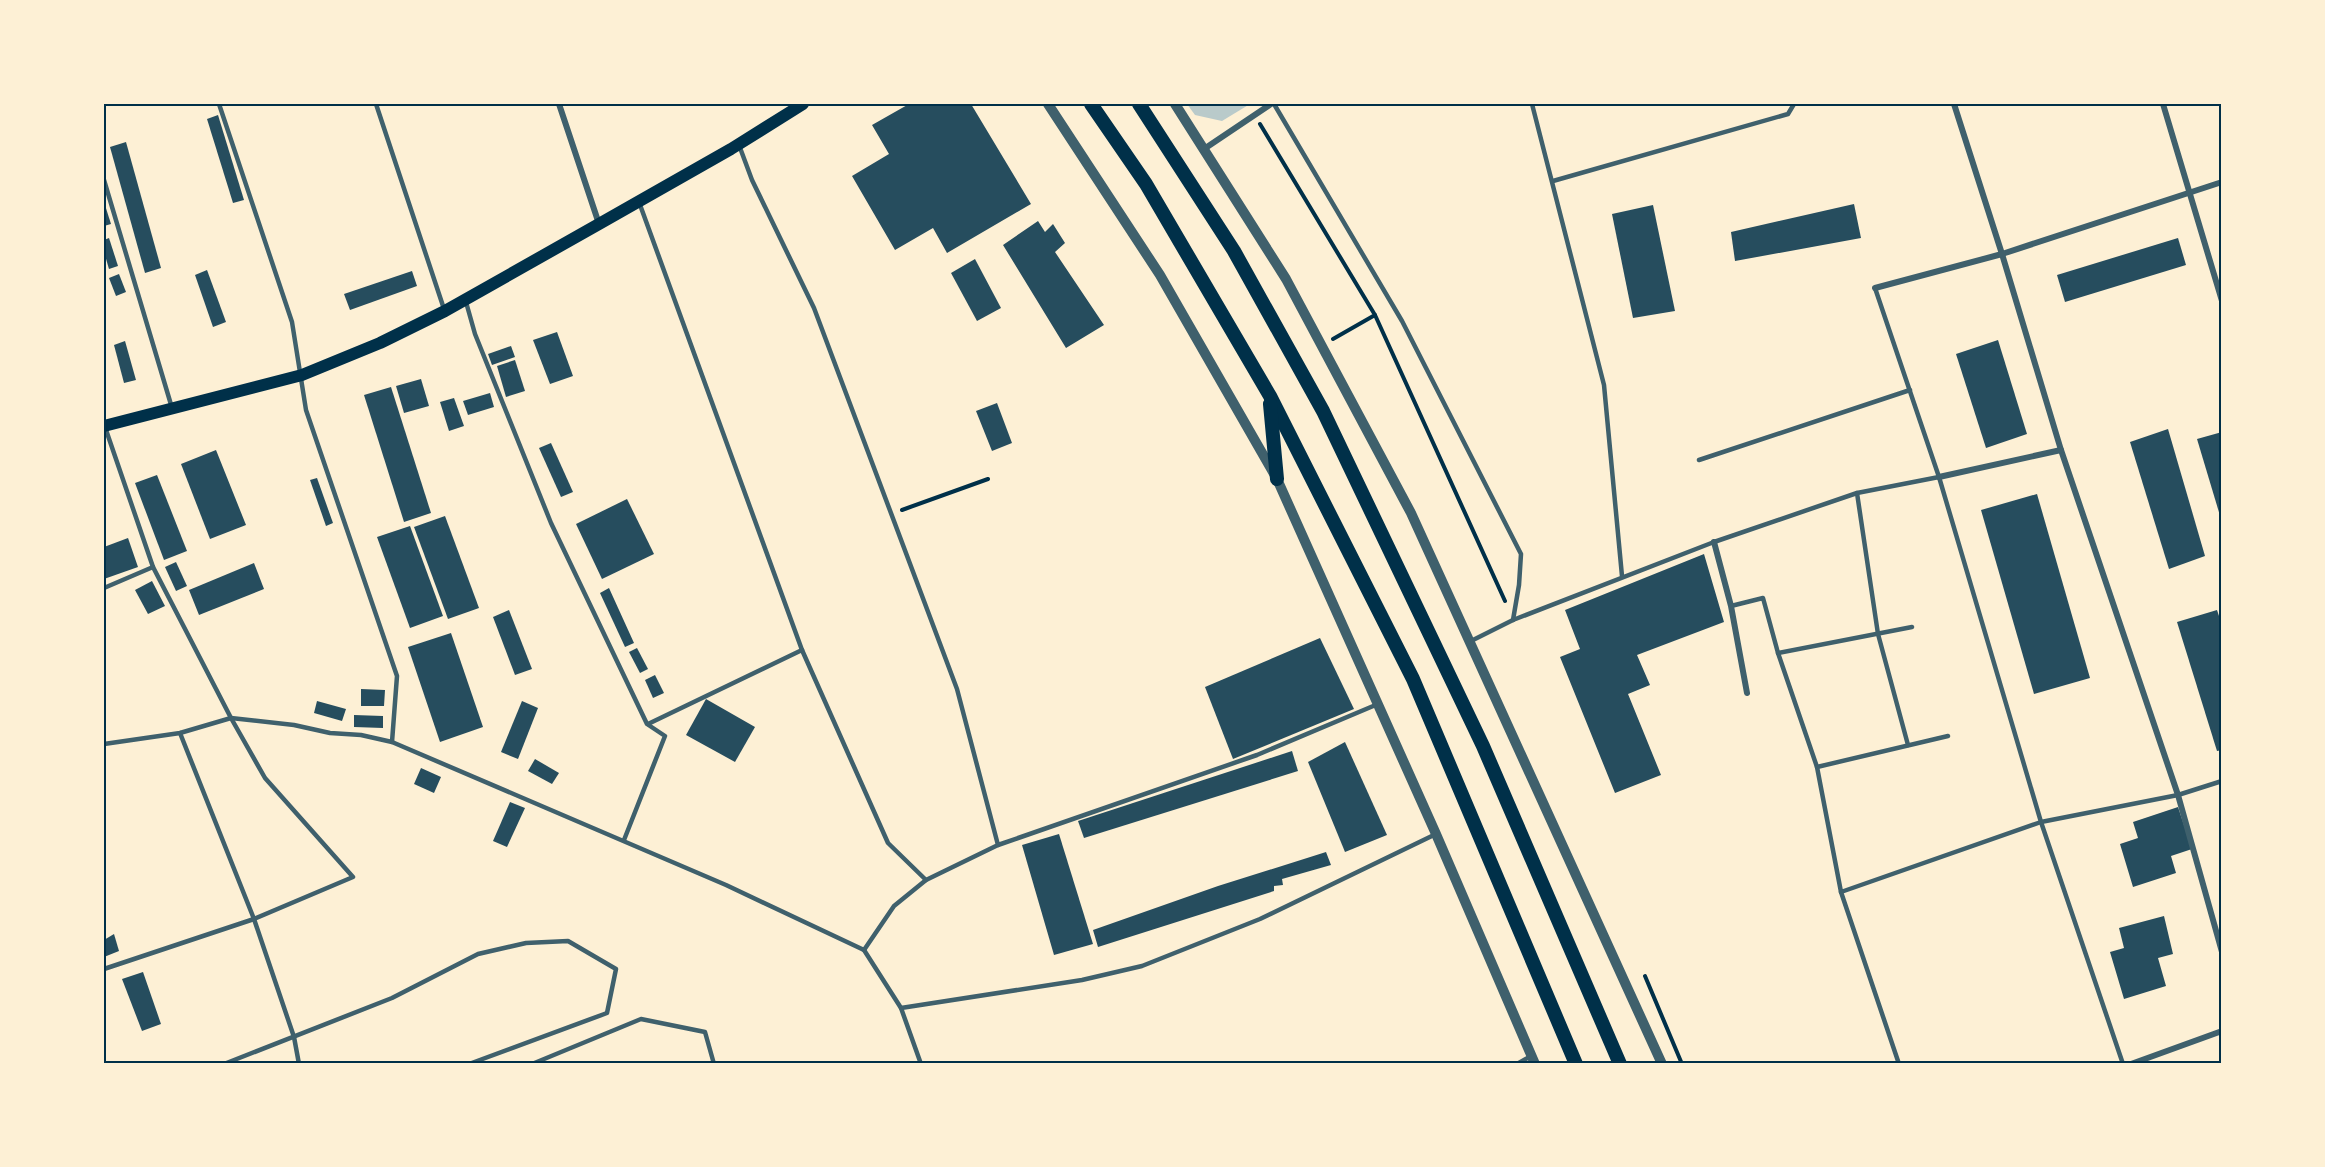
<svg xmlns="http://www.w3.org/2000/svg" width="2325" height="1167" font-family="Karla,sans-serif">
<rect width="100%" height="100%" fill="#fdf0d5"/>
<polygon fill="#b9caca" points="1187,104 1250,104 1222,121 1195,115"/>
<g fill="#264d5e">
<polygon points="909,104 971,104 1031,204 947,253 933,228 895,250 852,176 889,154 872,125"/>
<polygon points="218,115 244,200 233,203 207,119"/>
<polygon points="126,142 161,268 145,273 110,147"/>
<polygon points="104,202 111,224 104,226"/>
<polygon points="1854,204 1861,238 1735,261 1731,232"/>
<polygon points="1653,205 1675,311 1633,318 1612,214"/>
<polygon points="1038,221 1045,232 1053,224 1065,243 1055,252 1104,325 1066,348 1003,245"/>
<polygon points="109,238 118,266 109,269 104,252 104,240"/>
<polygon points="2178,238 2186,265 2065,302 2057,275"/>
<polygon points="975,259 1001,308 977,321 951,273"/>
<polygon points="207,270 226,322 213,327 195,275"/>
<polygon points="412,271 417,286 350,310 344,294"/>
<polygon points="119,274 126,292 116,296 109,278"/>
<polygon points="557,332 573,376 550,384 533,340"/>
<polygon points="1998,340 2027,434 1986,448 1956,354"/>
<polygon points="125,341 136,380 124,383 114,345"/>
<polygon points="511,346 515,357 492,365 488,354"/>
<polygon points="515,360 525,391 506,397 497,366"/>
<polygon points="421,379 429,406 404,413 396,386"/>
<polygon points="391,387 431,513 404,522 364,395"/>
<polygon points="490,393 494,407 468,415 463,401"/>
<polygon points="454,398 464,426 449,431 440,402"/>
<polygon points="997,403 1012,443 992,451 976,411"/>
<polygon points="2168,429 2205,556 2169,569 2130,442"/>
<polygon points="2222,432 2222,519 2221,519 2197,439"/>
<polygon points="551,443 573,492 561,497 539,448"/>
<polygon points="216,450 246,525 210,539 181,464"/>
<polygon points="157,475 187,551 164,560 135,483"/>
<polygon points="317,478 333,523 326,526 310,480"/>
<polygon points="2037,494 2090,678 2034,694 1981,510"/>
<polygon points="627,499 654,554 602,579 576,524"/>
<polygon points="445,516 479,608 448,619 414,527"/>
<polygon points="410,526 443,616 410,628 377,537"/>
<polygon points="128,538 138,567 104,579 104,547"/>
<polygon points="1704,554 1724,622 1637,655 1650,685 1628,694 1661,775 1615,793 1560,657 1580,649 1565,610"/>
<polygon points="176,562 187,586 176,591 165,567"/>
<polygon points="254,563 264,589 199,615 189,590"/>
<polygon points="152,581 165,606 148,614 135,590"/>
<polygon points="609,588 634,643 625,647 600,593"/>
<polygon points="509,610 532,669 515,675 493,617"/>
<polygon points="2217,610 2222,625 2222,750 2217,751 2177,622"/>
<polygon points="451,633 483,727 440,742 408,647"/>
<polygon points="1320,638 1354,709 1233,759 1205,687"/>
<polygon points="637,648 648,669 640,673 629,652"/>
<polygon points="655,675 664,693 653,698 645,680"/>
<polygon points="361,689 385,690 384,706 361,706"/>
<polygon points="706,699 755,727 735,762 686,735"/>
<polygon points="317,701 346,709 342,721 314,713"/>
<polygon points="522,701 538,708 518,759 501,752"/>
<polygon points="354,715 383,716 383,728 354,727"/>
<polygon points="1345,742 1387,835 1345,852 1308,762"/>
<polygon points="1292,751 1298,771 1084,838 1078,821"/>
<polygon points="535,759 559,773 552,784 528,771"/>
<polygon points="421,768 441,777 434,793 414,784"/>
<polygon points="510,802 525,808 507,847 493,841"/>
<polygon points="2178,807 2192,849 2171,856 2176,873 2133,887 2120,844 2138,838 2133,822"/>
<polygon points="1059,834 1093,944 1054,955 1022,845"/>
<polygon points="1326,852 1331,865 1282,879 1283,885 1274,886 1274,891 1098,947 1093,930 1218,886"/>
<polygon points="2164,916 2173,954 2158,958 2166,986 2124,999 2110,952 2124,948 2119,928"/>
<polygon points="114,934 119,951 104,957 104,940"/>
<polygon points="143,972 161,1024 142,1031 122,979"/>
</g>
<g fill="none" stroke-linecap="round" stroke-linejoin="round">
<g stroke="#003049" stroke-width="4">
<polyline points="1260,124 1375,315 1333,339"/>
<polyline points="1375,315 1505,601"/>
<polyline points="902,510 988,479"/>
<polyline points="1645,976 1682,1064"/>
</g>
<g stroke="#3f606c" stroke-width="4.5">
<polyline points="219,104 292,322 306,410 397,676 392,742"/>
<polyline points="376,104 444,309"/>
<polyline points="1274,104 1402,321 1521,554 1519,585 1513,620"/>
<polyline points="1532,104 1604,385 1622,576"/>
<polyline points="739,145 752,180 814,308 957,689 998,845"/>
<polyline points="104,180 172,408"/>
<polyline points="1553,181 1788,114 1794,104"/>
<polyline points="639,202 802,650 888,843 926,880"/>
<polyline points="1875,288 1939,477 2041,822 2123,1064"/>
<polyline points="466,302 475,334 551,523 647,724 665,736 624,840"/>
<polyline points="1699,460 1910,390"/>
<polyline points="1857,493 1878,634 1908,745"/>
<polyline points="104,588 153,567"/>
<polyline points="1731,606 1763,598 1778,653 1817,767 1841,892 2041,822 2178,795 2222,781"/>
<polyline points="1471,641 1513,620 1714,542 1857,493 1939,477"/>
<polyline points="1778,653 1912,627"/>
<polyline points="648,724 802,650"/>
<polyline points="180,733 254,919 294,1037 299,1064"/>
<polyline points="104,744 180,733 231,718 294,725 330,733 361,735 392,742 726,885 864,950 901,1008 921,1064"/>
<polyline points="1817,767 1948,736"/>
<polyline points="1841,892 1899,1064"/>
<polyline points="864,950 894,906 926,880 998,845 1257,755 1378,704"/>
<polyline points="104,969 254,919 353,877 265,778 231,718 153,567 105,427"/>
<polyline points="901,1008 1082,980 1142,966 1260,919 1436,834"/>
<polyline points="224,1064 392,998 478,954 526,943 568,941 616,969 607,1013 469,1064"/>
<polyline points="532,1064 641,1019 705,1032 714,1064"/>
<polyline points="1517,1064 1531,1056"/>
</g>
<g stroke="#3f606c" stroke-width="6">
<polyline points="559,104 599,224"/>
<polyline points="1954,104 2002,254 2061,450 2178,795 2222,952"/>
<polyline points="2163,104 2222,301"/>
<polyline points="1204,149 1271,104"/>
<polyline points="1875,288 2002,254 2222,182"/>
<polyline points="1939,477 2061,450"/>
<polyline points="1714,542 1731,606 1747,693"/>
<polyline points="2131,1064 2222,1031"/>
</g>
<g stroke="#3f606c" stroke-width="10">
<polyline points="1048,104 1160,275 1277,479 1436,834 1535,1064"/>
<polyline points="1175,104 1286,279 1411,513 1662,1064"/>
</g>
<polyline stroke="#003049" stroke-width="12" points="104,426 302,375 380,343 445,311 599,224 731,149 803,104"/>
<g stroke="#003049" stroke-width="14">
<polyline points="1091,104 1146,184 1270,396 1413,679 1576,1064"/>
<polyline points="1139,104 1234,251 1323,411 1483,746 1620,1064"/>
<polyline points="1270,404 1277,479"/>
</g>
</g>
<rect width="2325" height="1167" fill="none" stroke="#fdf0d5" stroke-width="210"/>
<rect x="105" y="105" width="2115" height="957" fill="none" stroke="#003049" stroke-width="2"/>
</svg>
